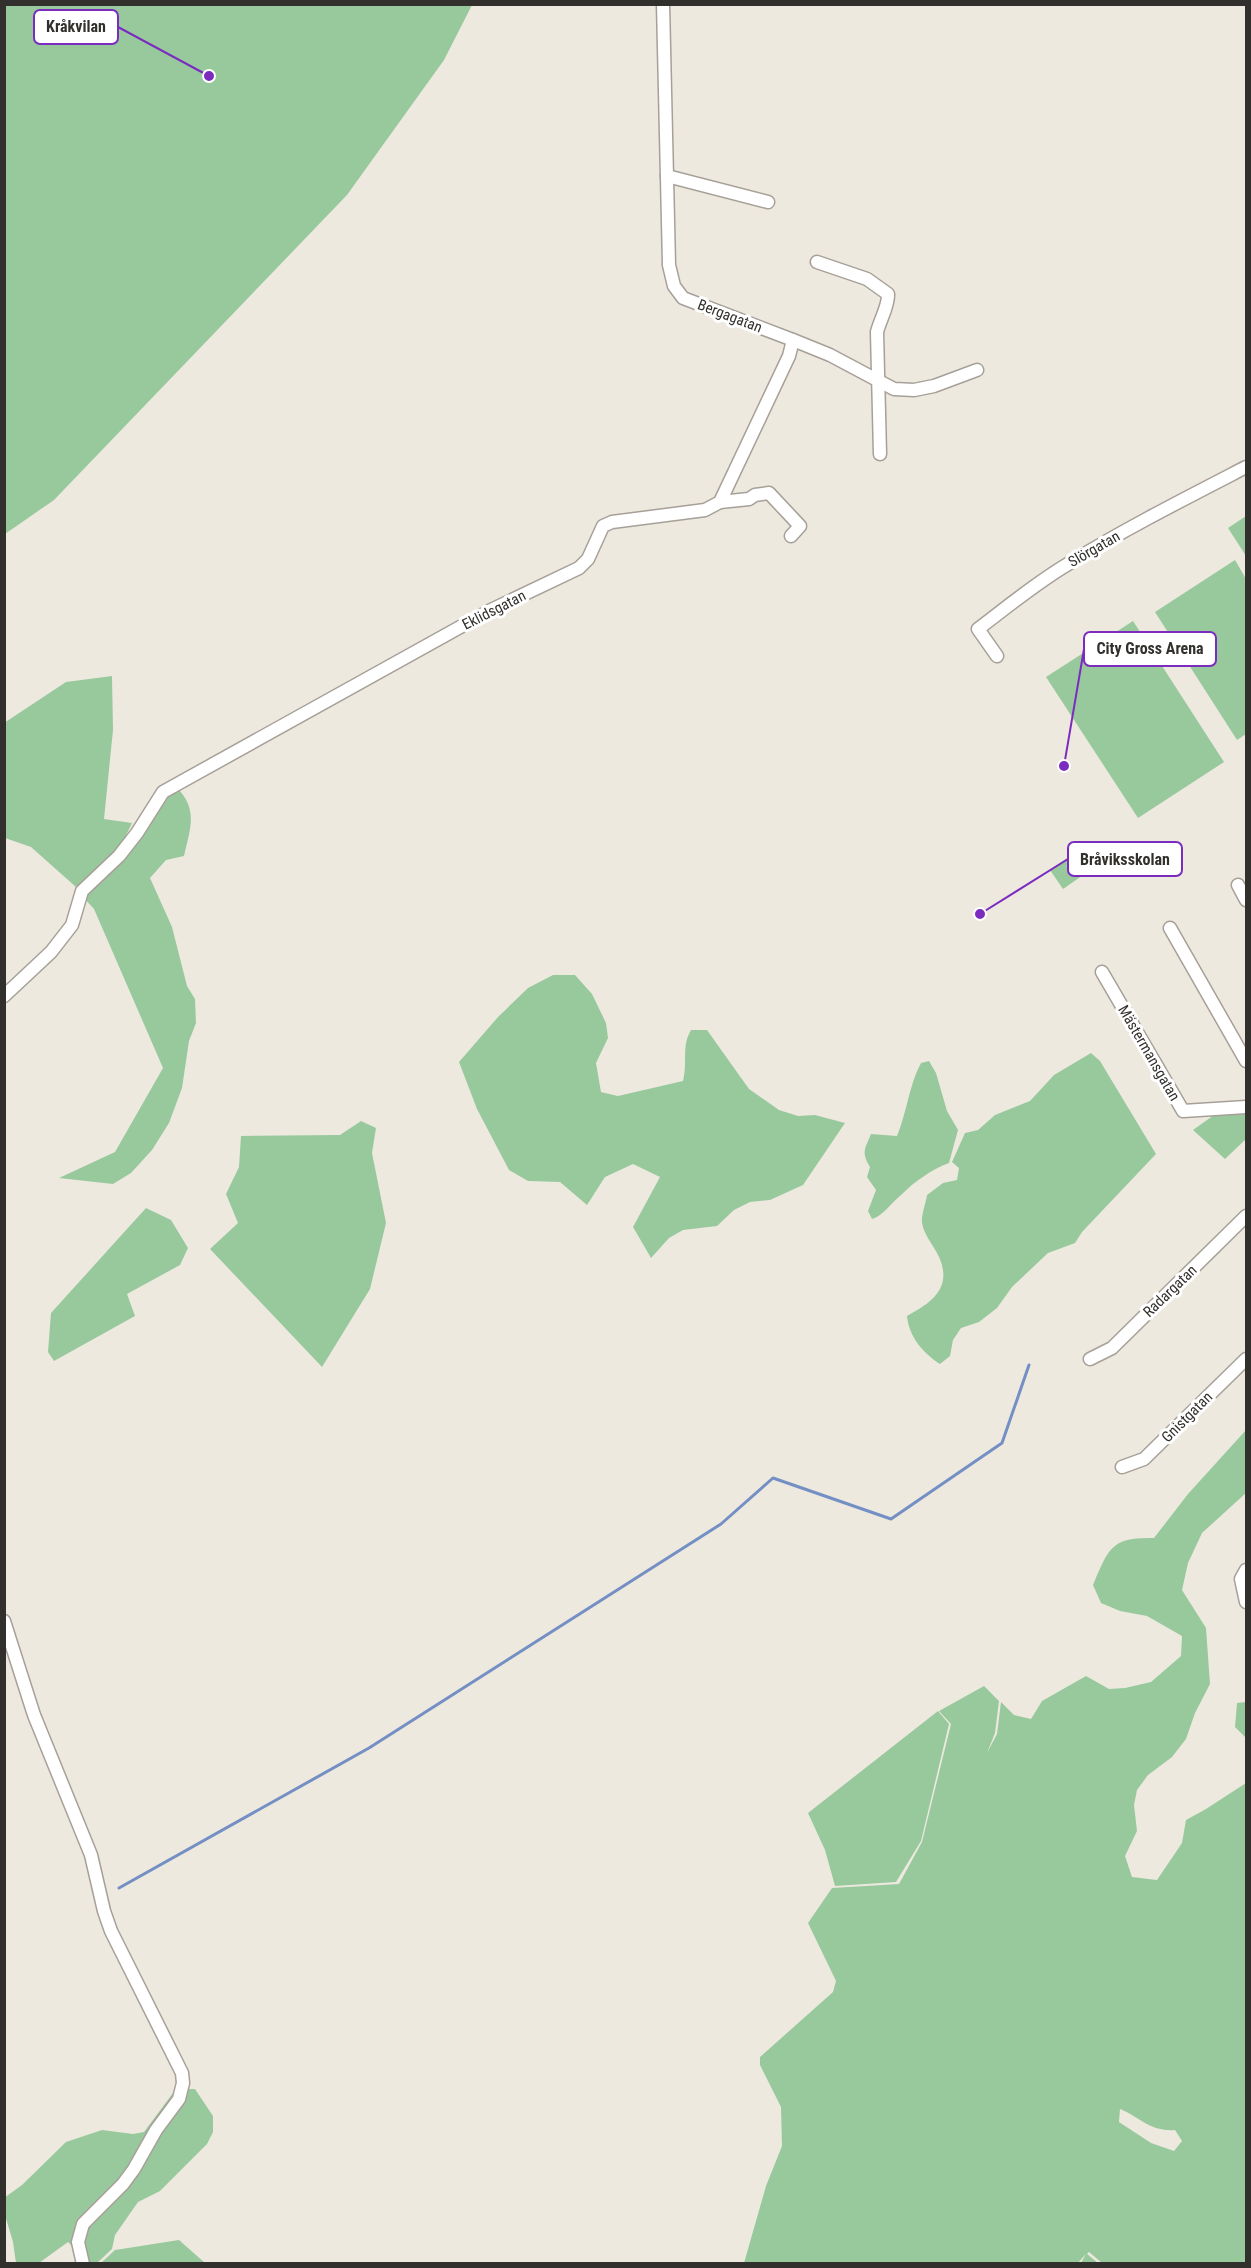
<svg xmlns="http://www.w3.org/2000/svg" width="1251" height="2268" font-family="'Roboto Condensed',sans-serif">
<rect width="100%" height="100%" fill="#eee9df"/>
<g fill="#98c99d" fill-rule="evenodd">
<polygon points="5,4 472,5 444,60 347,195 54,500 5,534"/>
<polygon points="1246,516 1246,556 1228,528"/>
<polygon points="1235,560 1246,579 1246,734 1237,740 1155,612"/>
<polygon points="1133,621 1224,762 1138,818 1046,677"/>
<polygon points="112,676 113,730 104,819 132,823 119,850 76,887 31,847 5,838 4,723 66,682"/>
<path d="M176,787c23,22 14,42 8,69l-18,4 -16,18 22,49 15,59 8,13 1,24 -7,18 -7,47 -13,35 -17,27 -21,23 -18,11 -54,-6 56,-26 48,-84 -69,-159 -11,-12 80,-102z"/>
<polygon points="1083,847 1096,866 1063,889 1050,870"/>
<path d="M553,975h22l17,19 14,29 2,15 -12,25 5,29 17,4 65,-15c5,-20 -2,-34 8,-51h16l42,59 30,21 19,6 17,-1 30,8 -42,62 -33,15 -20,2 -16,8 -17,16 -34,4 -14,8 -18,20 -18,-31 27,-50 -27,-13 -28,13 -18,28 -27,-23 -32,-1 -19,-11 -32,-61 -18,-47 39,-45 30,-29z"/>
<path d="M1091,1053l9,8 56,93 -74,78 -7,11 -27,10 -36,34 -15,21 -18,14 -18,6 -8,12 -3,16 -10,8c-17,-11 -31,-27 -33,-48 24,-13 46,-28 32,-59 -5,-11 -15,-22 -17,-34 -1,-8 4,-20 5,-28l16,-12 14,-3 2,-12 -7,-6 13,-29 13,-3 17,-15 35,-14 24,-26z"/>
<path d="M929,1061l7,12 11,38 11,19 -9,33c-17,6 -35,19 -48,32 -10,8 -17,20 -29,24l-4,-8 8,-21 -9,-13 3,-10c-9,-15 -5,-18 1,-33l26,2c10,-24 12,-51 24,-73z"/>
<polygon points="1246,1112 1246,1139 1225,1159 1193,1130 1214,1115"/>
<polygon points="361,1121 376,1128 372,1153 386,1223 370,1289 322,1367 210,1249 238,1223 226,1194 239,1167 241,1136 340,1135"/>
<polygon points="146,1208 171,1220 188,1248 180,1265 127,1294 135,1316 54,1361 48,1352 51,1313"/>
<path d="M1246,1430v63l-44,40 -14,30 -6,27 24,38 4,56 -15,29 -9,26 -14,18 -24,18 -11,15 -3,15 3,26 -12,25 7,21 25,3 25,-37 4,-23 20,-11 40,-26v480h-144l-13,-11 -2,2 11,9h-17l5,-9 -9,10 -333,-1 22,-77 16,-40 -1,-39 -21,-42v-8l73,-65 3,-11 -28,-58 24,-35 67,-4 23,-42 29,-118 -12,-13 45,-25 15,15 -4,32 -8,20 10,-19 4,-32 13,13 17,4 11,-18 44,-25 23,13 16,-1 26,-6 30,-26 1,-20 -35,-20 -27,-5 -19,-8 -8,-18c16,-38 19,-48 61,-47l34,-44zM1120,2109c20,8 30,23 55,21l7,11 -8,10 -23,-8 -32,-21z"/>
<polygon points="1246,1702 1246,1738 1235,1727 1237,1703"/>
<polygon points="938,1711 949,1724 921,1841 896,1882 835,1886 825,1850 808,1813"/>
<polygon points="176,2089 195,2089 213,2116 213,2132 207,2144 160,2191 138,2202 115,2235 112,2249 97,2263 89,2263 68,2242 39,2263 16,2263 13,2242 5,2215 4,2198 22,2185 66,2142 102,2130 133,2134 144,2132"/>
<polygon points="179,2240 205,2263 101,2263 115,2250"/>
</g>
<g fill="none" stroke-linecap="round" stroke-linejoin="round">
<polyline stroke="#748fc4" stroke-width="3" points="119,1888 369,1748 721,1524 773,1478 891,1519 1002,1443 1029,1365"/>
<g stroke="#a6a098" stroke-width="15">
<g id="minor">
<polyline points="663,4 669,265 674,286 683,298 793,340"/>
<polyline points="667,176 768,202"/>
<path d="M817,262l50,17 21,15c1,11 -8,26 -11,38l3,122"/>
<polyline points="720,502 749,499 755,495 769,493 800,526 791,536"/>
<path d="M997,656l-19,-27c29,-22 58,-46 90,-65 57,-35 118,-66 178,-97"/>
<polyline points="1238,885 1246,900"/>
<polyline points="1170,928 1246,1061"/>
<polyline points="1102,972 1183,1111 1246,1107"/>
<polyline points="4,996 51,952 72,925 82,891 119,856 137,833 163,792 489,611 579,568 588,559 603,526 612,522 705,510 720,502 789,356 793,340 830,355 894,389 914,390 934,386 977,370"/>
<polyline points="1090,1359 1112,1348 1246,1216"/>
<polyline points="1122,1467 1144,1459 1246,1359"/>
<polyline points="1246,1570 1241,1579 1246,1602"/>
<polyline points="4,1621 34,1715 91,1855 104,1911 111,1931 182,2073 183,2083 179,2099 156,2130 134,2169 123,2184 83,2224 78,2242 83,2264"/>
</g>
</g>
<use href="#minor" stroke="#fff" stroke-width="12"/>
</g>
<g text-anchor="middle" stroke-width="6" stroke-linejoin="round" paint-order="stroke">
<g font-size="15" fill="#32302d" stroke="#fff">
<text transform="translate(730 316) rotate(21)" y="5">Bergagatan</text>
<text transform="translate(1094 549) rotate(-30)" y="5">Slörgatan</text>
<text transform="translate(494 610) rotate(-27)" y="5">Eklidsgatan</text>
<text transform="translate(1149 1053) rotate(60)" y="5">Mästermansgatan</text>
<text transform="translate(1170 1291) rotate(-44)" y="5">Radargatan</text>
<text transform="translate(1187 1417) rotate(-45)" y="5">Gnistgatan</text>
</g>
</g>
<path fill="none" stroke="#7b2cbf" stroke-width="2" d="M209 76L118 27M1064 766L1084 649M980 914L1068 859"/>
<g fill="#7b2cbf" stroke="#fff" stroke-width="2">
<circle cx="209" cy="76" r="6"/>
<circle cx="1064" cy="766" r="6"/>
<circle cx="980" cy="914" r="6"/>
</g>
<g fill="#fff" stroke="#7b2cbf" stroke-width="2">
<rect x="34" y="10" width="84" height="34" rx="6"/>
<rect x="1084" y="632" width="132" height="34" rx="6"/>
<rect x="1068" y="842" width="114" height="34" rx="6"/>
</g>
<g font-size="16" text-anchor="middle" font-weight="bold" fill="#32302d">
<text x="76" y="32">Kråkvilan</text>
<text x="1150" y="654">City Gross Arena</text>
<text x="1125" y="865">Bråviksskolan</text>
</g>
<rect width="1251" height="2268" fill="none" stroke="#32302d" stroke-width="12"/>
</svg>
